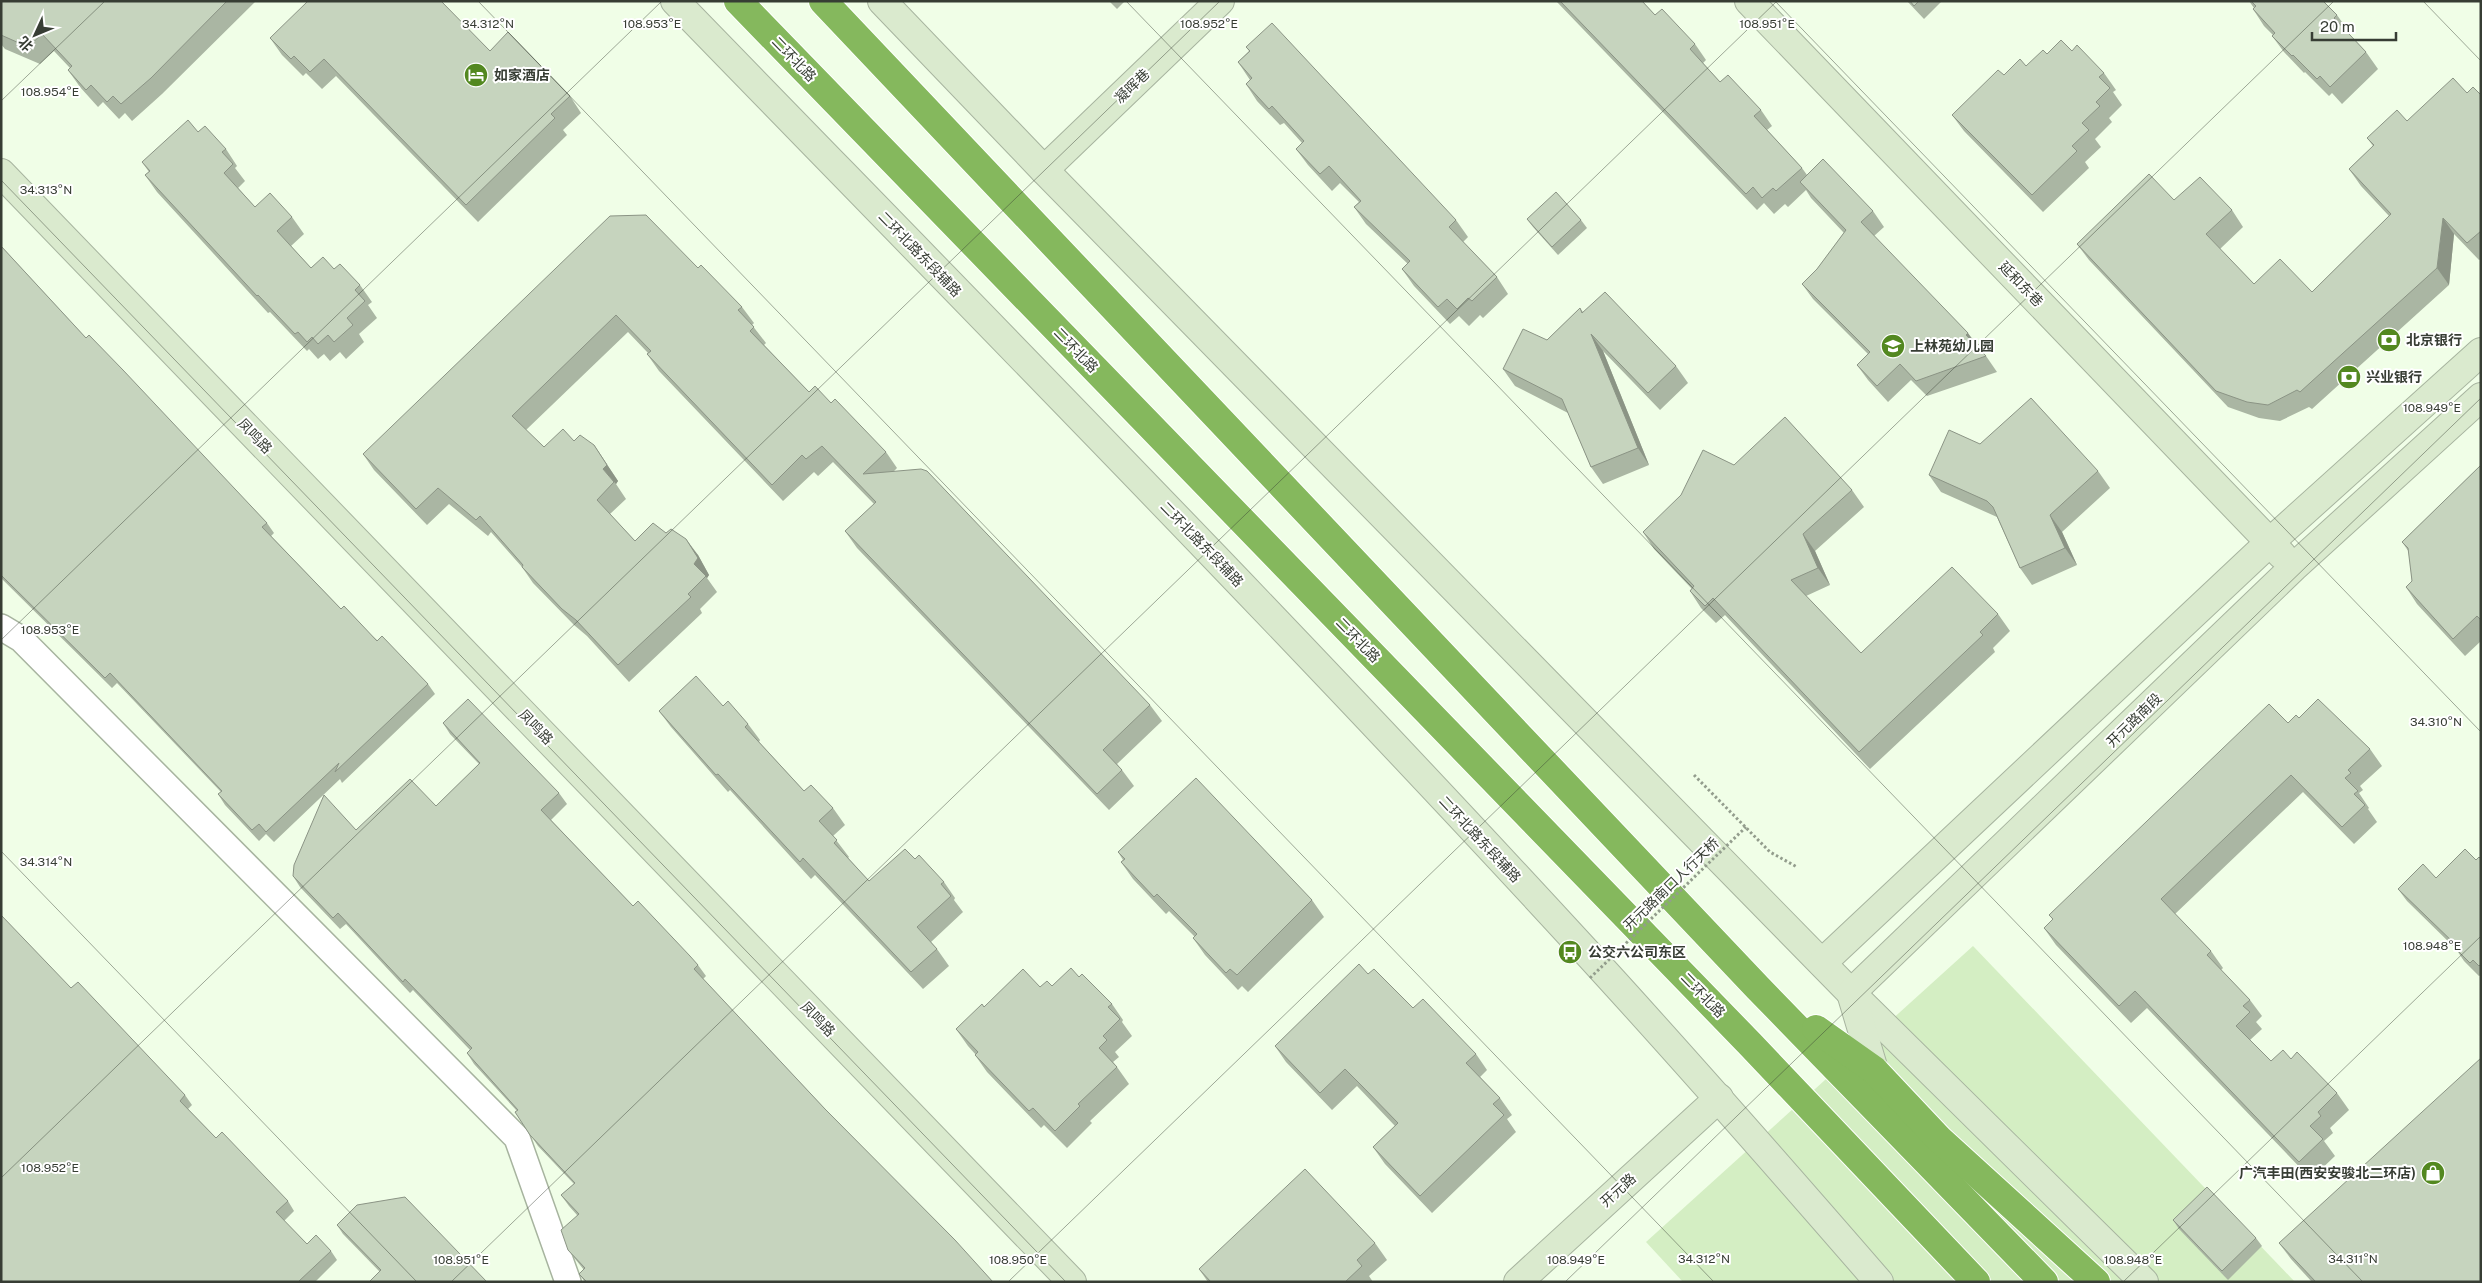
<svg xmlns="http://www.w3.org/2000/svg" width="2482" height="1283" font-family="'Public Sans','Noto Sans SC',sans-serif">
<rect width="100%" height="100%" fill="#f0fee7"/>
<polygon fill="#d4eec3" points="1973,946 2295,1282 1683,1282 1646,1242"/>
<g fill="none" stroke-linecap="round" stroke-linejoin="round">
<g stroke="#a7b49f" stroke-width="28">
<polyline id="street" points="1,627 21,639 517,1138 568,1282"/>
</g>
<g stroke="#a7b49f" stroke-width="30">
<g id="secondary">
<path d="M675,1c304,313 610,623 905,944 102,111 201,224 299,337"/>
<polyline points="882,1 1044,170 1851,993 2144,1282"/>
<polyline points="1749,1 2282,555"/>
<polyline points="1044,170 1220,1"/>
<polyline points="1,173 1072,1282"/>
<polyline points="1822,963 2269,543 2481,352"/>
<polyline points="1874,1070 1851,993 2294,567 2481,397"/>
<polyline points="1518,1282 1719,1098"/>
</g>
</g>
<g stroke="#fff" stroke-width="30">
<g id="highway">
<polyline points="738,1 1750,1044 1976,1282"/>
<polyline points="823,1 1758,988 2044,1282"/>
<polyline points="1816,1029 1874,1070 1939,1139 2096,1282"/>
</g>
</g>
<polyline stroke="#939d8d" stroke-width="3" stroke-dasharray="2.5 2.5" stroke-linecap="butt" points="1694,775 1770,852 1797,867"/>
<use href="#street" stroke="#fff" stroke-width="25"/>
<use href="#secondary" stroke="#daeace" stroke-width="28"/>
<use href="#highway" stroke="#85b85d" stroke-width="28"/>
<polyline stroke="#939d8d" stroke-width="3" stroke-dasharray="2.5 2.5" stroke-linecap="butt" points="1590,978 1746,827"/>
</g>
<g fill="#aab6a3">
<polygon points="1,1 256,1 162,94 132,121 125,113 119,119 103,102 98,107 80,87 68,70 70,68 54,51 40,64 5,49 1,44"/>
<polygon points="1109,1 1125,1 1117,9"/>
<polygon points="1556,1 1642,1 1655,15 1695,44 1706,60 1703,63 1720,82 1761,110 1772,126 1767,130 1802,168 1807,175 1873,211 1884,227 1874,236 1986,356 1997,372 1927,396 1911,380 1888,402 1868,380 1857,365 1868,354 1813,299 1802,284 1817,269 1844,233 1811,198 1806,190 1788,207 1785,204 1774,214 1764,203 1757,210"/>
<polygon points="1907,1 1942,1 1924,19"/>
<polygon points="2249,1 2323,1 2337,15 2349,32 2348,33 2366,52 2378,69 2342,104 2332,93 2329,96 2305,72 2304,73 2284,52 2272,36 2273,35 2264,26 2253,9 2254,8"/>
<polygon points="270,38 490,51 570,96 581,113 563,130 567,135 478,222 336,76 322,89 306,73 303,76 282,55"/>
<polygon points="1246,47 1456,220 1468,237 1463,242 1497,277 1508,294 1483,318 1480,315 1469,326 1459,316 1450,324 1414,286 1402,269 1408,264 1366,224 1354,207 1359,202 1340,183 1332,191 1308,165 1296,149 1302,143 1284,123 1280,125 1257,101 1246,84 1250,80 1238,62 1249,51"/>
<polygon points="2072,51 2104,73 2116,90 2113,92 2122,105 2109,118 2112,122 2095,139 2101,147 2085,162 2089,168 2043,212 1964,131 1952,115 2004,75 2026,66"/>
<polygon points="2467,93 2481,95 2481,259 2479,260 2454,234 2449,285 2312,409 2309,407 2280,421 2259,418 2228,407 2089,260 2077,244 2174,200 2232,210 2243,227 2220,249 2254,284 2312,292 2389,216 2361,186 2349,169 2373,146 2367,138 2407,121"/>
<polygon points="198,132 226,149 237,166 235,168 245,181 238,188 255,207 292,217 304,234 291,246 311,268 334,269 360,285 372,302 368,305 377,318 359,334 364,342 346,359 340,352 330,361 324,354 318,359 309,349 307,351 270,312 268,313 157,192 145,175 149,172 142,162"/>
<polygon points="1527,219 1581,220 1587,228 1558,255 1533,227"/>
<polygon points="1,246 86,338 267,523 274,533 271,536 341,609 428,684 435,694 342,783 340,779 274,842 266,834 259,841 225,805 218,794 221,792 117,683 112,688 2,579 1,580"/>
<polygon points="698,268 742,307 754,323 752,325 766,343 764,345 809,392 831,403 886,452 897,468 894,471 1150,705 1162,721 1117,764 1122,770 1134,786 1109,810 857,548 845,531 874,504 833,462 818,476 814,472 783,501 659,371 647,354 648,353 628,332 526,430 544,447 574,441 594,445 618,481 616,484 626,499 610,514 635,541 666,533 698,555 709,575 707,578 717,592 700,609 702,613 629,682 587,636 574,625 533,583 522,567 491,532 488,536 449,504 427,525 374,470 363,454"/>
<polygon points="1580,308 1583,312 1676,366 1688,383 1660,410 1603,351 1649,465 1603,484 1591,467 1568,413 1515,386 1503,369 1547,340"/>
<polygon points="1980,444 2098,471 2110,488 2062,532 2077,565 2032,585 2020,568 1997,517 1941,492 1929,475"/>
<polygon points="2481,465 2481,641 2465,656 2417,604 2406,587 2412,581 2409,552 2402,542"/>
<polygon points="1852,490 1864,507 1815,551 1830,585 1806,596 1861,653 1998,614 2010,631 1993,648 1995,652 1870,769 1725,615 1716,623 1701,608 1690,591 1692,589 1654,549 1643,532"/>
<polygon points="723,706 748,724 760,740 759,742 804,791 833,808 845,825 833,836 849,857 848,858 869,881 915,859 944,882 955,898 954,900 963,912 931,942 937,949 949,966 923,989 815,875 811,879 730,790 728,792 671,727 659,711"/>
<polygon points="2299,718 2370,749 2382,766 2360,786 2363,790 2359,793 2369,808 2368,809 2377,822 2354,844 2303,792 2175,914 2211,951 2223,968 2221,970 2250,1000 2262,1016 2256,1022 2262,1029 2250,1040 2271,1061 2291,1059 2337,1093 2349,1110 2330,1128 2333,1133 2324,1141 2335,1156 2311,1179 2147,1008 2131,1023 2056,945 2044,928 2053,920 2049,915 2288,723"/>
<polygon points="443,723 559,793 567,804 551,820 633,906 698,965 706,976 703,979 825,1109 993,1282 585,1282 579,1274 584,1270 568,1250 577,1215 569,1206 561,1195 574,1184 538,1146 515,1112 517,1111 474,1064 467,1053 470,1050 413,990 410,993 346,924 340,929 300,887 293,876 356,830 436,806 479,764 450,734"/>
<polygon points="1118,852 1312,900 1324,917 1248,992 1242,986 1238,990 1205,955 1193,938 1195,937 1169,911 1166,914 1133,879 1121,862 1123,860"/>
<polygon points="2481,859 2481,975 2479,976 2464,961 2456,949 2407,901 2398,889 2436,878 2476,860"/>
<polygon points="1368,974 1413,1008 1476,1054 1487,1070 1480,1077 1500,1098 1512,1115 1507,1119 1516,1132 1432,1213 1385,1164 1373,1147 1395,1126 1357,1086 1332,1110 1286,1062 1275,1046"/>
<polygon points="1079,977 1112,1004 1123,1020 1122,1022 1132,1036 1115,1052 1119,1057 1113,1062 1117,1067 1129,1084 1090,1121 1092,1123 1067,1148 1044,1125 1041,1128 987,1072 975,1055 976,1055 968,1046 956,1029 984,1007 1040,987 1052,986"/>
<polygon points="71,988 185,1095 192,1105 188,1109 216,1138 288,1201 294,1211 284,1221 307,1244 331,1251 337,1260 315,1282 1,1282"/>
<polygon points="2173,1220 2256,1238 2262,1246 2228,1280 2179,1229"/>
<polygon points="337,1225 487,1282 379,1271 343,1234"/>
<polygon points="1375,1243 1387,1260 1369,1276 1373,1282 1208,1282 1199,1269"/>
<polygon points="2279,1243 2481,1282 2312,1282 2291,1259"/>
</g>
<g fill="#8b9485">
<polygon points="2443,218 2454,234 2449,285 2437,268"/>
<polygon points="1968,333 1979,348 1966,335"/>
<polygon points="1591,334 1603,351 1649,465 1638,448"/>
<polygon points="594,445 618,481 616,484 603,469"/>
<polygon points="2050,515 2062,532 2077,565 2065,548"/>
<polygon points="1803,534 1815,551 1830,585 1818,568"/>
<polygon points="686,539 698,555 709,575 707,578 694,564"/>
</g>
<g fill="#c6d4be" stroke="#8b9485">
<polygon points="1,1 227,1 151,78 121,104 113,96 107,102 91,85 86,90 68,70 72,66 42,34 28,47 1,35"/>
<polygon points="308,1 441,1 490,51 508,32 570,96 551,114 555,118 466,205 324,59 310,72 294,56 291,59 270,38"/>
<polygon points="1560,1 1642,1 1655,15 1662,9 1695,44 1690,49 1720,82 1728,75 1761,110 1754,116 1802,168 1776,191 1773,188 1762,198 1753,187 1746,194"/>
<polygon points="1910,1 1919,1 1914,6"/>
<polygon points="2251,1 2323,1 2337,15 2334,18 2366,52 2330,87 2320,76 2317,79 2293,55 2292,56 2272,36 2275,33 2253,9 2256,6"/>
<polygon points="1272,23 1456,220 1449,227 1497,277 1472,301 1468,298 1457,309 1447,299 1438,307 1402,269 1410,261 1354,207 1361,201 1329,166 1320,174 1296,149 1304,141 1272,106 1269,109 1246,84 1252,78 1238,62 1250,51 1246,47"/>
<polygon points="2061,40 2072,51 2077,45 2104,73 2099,77 2110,88 2096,102 2100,106 2082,123 2089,130 2072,146 2077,151 2032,195 1952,115 1998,70 2004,75 2020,59 2026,66 2043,50 2047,54"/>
<polygon points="2453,78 2467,93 2473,87 2481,95 2481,231 2467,243 2443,218 2437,268 2300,392 2297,390 2268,405 2247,402 2216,391 2077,244 2149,174 2174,200 2200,177 2232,210 2206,234 2254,284 2280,259 2312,292 2391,214 2349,169 2374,145 2367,138 2397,110 2407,121"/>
<polygon points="188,120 198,132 205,126 226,149 222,152 233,164 224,173 255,207 270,193 292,217 277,231 311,268 323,257 334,269 340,264 360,285 355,290 365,301 347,318 353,325 334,342 328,335 318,344 312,337 307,342 298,332 295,334 258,295 257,296 145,175 150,171 142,162"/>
<polygon points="1823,159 1873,211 1861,222 1968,333 1966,335 1986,356 1916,381 1900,364 1877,386 1857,365 1870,352 1802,284 1817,269 1846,230 1800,182"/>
<polygon points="1556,192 1581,220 1552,247 1527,219"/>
<polygon points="646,215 698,268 701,265 742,307 738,310 754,327 750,331 809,392 815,386 831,403 835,399 886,452 863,474 921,469 927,471 1150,705 1103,750 1122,770 1097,794 845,531 876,502 822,446 806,459 802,455 772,485 647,354 651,351 616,315 512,416 544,447 563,429 574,441 580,435 594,445 607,465 603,469 614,482 597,500 635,541 653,523 666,533 671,529 686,539 698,558 694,564 706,576 688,594 691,597 618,665 576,620 562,609 522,567 523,565 480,516 476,520 438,488 416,509 363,454 610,216"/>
<polygon points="1,246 86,338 89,335 123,370 267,523 262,527 341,609 344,606 377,641 382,636 428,684 335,772 339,763 266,832 259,824 252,830 218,794 222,791 110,673 105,678 1,575"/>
<polygon points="1605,292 1676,366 1648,393 1591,334 1638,448 1591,467 1562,399 1503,369 1523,329 1547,340 1580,308 1582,313"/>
<polygon points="2031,398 2098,471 2050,515 2065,548 2020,568 1993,507 1987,501 1929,475 1949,430 1980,444"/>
<polygon points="1785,417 1852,490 1803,534 1818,568 1791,580 1861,653 1952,567 1998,614 1980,632 1983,635 1859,752 1713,598 1705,606 1690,591 1694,586 1643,532 1681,495 1703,450 1734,465"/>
<polygon points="2481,465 2481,620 2477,616 2453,639 2406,587 2412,581 2408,548 2402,542"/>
<polygon points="696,676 723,706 728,701 748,724 745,727 804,791 811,785 833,808 819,821 837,840 834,843 869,881 905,849 915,859 919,855 944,882 941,884 951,896 917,927 937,949 911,972 803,858 800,862 718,774 716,775 659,711"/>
<polygon points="468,699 559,793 541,810 633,906 638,901 690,956 698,965 694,969 825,1109 955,1240 993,1282 587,1282 579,1274 585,1268 568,1250 561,1230 579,1214 561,1195 575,1183 530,1135 515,1112 518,1110 467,1053 472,1048 405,979 403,982 338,913 333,918 293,876 294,865 324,795 356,830 410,779 436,806 480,763 443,723"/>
<polygon points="2318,699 2370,749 2348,770 2351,773 2345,778 2358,791 2354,794 2365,805 2342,827 2291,775 2161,899 2211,951 2207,955 2250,1000 2243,1006 2250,1012 2236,1026 2271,1061 2283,1050 2291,1059 2297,1052 2337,1093 2318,1112 2321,1116 2310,1126 2323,1139 2299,1162 2135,991 2119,1006 2044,928 2053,919 2049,915 2269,704 2288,723 2296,715 2299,718"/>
<polygon points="1196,778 1312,900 1237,975 1230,969 1226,973 1193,938 1197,934 1157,894 1154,897 1121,862 1125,859 1118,852"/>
<polygon points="2465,849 2476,860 2479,857 2481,859 2481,964 2479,966 2473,960 2470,963 2455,948 2457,946 2398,889 2423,864 2436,878"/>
<polygon points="1,915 71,988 78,982 185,1095 180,1101 216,1138 222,1132 288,1201 276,1212 307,1244 316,1235 331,1251 298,1282 1,1282"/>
<polygon points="1359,964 1368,974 1374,969 1413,1008 1423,999 1476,1054 1466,1063 1500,1098 1493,1104 1504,1115 1420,1196 1373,1147 1398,1123 1362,1086 1345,1069 1320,1093 1275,1046"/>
<polygon points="1071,968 1079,977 1082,974 1112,1004 1108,1007 1120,1019 1103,1036 1107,1040 1099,1048 1117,1067 1078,1104 1080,1106 1055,1131 1033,1108 1029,1111 975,1055 978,1052 956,1029 982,1004 984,1007 1023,969 1040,987 1047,981 1052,986"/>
<polygon points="2481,1058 2481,1282 2316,1282 2279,1243"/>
<polygon points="1305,1169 1375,1243 1357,1260 1362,1266 1345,1282 1211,1282 1199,1269"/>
<polygon points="2207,1187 2256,1238 2222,1271 2173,1220"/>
<polygon points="405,1197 487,1282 369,1282 381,1270 337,1225 357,1205"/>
</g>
<path fill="none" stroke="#373d34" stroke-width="1" stroke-opacity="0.45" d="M478,1l1236,1281M1126,1l1237,1281M1775,1l706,731M2423,1l58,60M1,101l104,-100M1,180l1065,1102M1,640l661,-639M1,851l416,431M1,1178l1219,-1177M451,1282l1326,-1281M1008,1282l1326,-1281M1565,1282l916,-884M2123,1282l358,-346"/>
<defs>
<g id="hotel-disc" transform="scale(1.25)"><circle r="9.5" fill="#538820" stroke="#fff"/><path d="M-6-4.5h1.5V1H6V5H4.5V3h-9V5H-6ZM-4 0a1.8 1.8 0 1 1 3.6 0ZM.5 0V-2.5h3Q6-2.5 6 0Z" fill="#fff"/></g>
<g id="bank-disc" transform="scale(1.25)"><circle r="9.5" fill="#538820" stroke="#fff"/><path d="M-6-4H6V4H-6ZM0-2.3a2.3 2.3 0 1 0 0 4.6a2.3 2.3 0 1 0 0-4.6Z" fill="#fff"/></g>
<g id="school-disc" transform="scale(1.25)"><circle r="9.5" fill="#538820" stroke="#fff"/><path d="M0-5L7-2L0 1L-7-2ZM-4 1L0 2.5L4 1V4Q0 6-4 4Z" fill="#fff"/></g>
<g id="bus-disc" transform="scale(1.25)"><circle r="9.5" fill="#538820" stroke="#fff"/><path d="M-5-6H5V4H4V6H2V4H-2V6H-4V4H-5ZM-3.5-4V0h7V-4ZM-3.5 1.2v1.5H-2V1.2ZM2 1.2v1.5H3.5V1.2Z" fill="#fff"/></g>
<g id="shop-disc" transform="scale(1.25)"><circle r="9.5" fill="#538820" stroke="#fff"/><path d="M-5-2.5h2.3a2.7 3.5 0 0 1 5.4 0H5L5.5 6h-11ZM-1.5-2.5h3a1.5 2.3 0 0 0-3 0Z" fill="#fff"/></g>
</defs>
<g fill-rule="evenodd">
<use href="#hotel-disc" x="476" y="75"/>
<use href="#bank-disc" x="2389" y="340"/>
<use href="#school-disc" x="1893" y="346"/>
<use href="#bank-disc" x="2349" y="377"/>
<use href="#bus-disc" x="1570" y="952"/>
<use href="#shop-disc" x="2433" y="1173"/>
</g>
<g text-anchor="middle" stroke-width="4" stroke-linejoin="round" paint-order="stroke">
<g font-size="14" fill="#373d34" stroke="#fff">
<text transform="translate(794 59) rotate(46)" y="5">二环北路</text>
<text transform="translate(1132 86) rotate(-44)" y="5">凝晖巷</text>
<text transform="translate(920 254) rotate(46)" y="5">二环北路东段辅路</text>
<text transform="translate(2021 284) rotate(46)" y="5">延和东巷</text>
<text transform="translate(1076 350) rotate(46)" y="5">二环北路</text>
<text transform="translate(255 436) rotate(46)" y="5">凤鸣路</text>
<text transform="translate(1202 544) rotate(46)" y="5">二环北路东段辅路</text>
<text transform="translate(1358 640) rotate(46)" y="5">二环北路</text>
<text transform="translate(2134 720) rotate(-44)" y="5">开元路南段</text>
<text transform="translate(536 727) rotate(46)" y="5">凤鸣路</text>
<text transform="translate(1480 839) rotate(47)" y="5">二环北路东段辅路</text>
<text transform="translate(1671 884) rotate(-44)" y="5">开元路南口人行天桥</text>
<text transform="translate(1703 995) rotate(46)" y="5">二环北路</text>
<text transform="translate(818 1019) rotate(46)" y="5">凤鸣路</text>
<text transform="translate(1618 1190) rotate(-42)" y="5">开元路</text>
</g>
<g font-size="14" font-weight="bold" fill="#373d34" stroke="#fff" text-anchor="start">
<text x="494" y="80">如家酒店</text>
<text x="2406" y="345">北京银行</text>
<text x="1910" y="351">上林苑幼儿园</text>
<text x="2366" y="382">兴业银行</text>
<text x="1588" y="957">公交六公司东区</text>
<text x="2416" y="1178" text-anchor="end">广汽丰田(西安安骏北二环店)</text>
</g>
</g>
<g font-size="12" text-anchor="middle" fill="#373d34" stroke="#fff" stroke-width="4" stroke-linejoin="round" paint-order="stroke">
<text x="652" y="28">108.953°E</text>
<text x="1209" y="28">108.952°E</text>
<text x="1767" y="28">108.951°E</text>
<text x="488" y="28">34.312°N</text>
<text x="50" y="96">108.954°E</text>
<text x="46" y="194">34.313°N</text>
<text x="2432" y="412">108.949°E</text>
<text x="50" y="634">108.953°E</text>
<text x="2436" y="726">34.310°N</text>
<text x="46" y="866">34.314°N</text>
<text x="2432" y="950">108.948°E</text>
<text x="50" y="1172">108.952°E</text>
<text x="1704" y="1263">34.312°N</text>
<text x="2353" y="1263">34.311°N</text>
<text x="461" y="1264">108.951°E</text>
<text x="1018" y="1264">108.950°E</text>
<text x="1576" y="1264">108.949°E</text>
<text x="2133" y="1264">108.948°E</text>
</g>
<rect width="2482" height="1283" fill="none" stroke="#373d34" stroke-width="5"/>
<g transform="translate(35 35) rotate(226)" stroke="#ffffff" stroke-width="4" paint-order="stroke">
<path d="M0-4L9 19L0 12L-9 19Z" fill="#373d34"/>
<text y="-8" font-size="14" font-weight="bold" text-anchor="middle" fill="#373d34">北</text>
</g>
<path d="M2312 32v8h84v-8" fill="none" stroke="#373d34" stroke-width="2.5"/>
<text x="2320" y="32" font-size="15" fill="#373d34" stroke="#ffffff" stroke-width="4" paint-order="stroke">20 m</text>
</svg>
